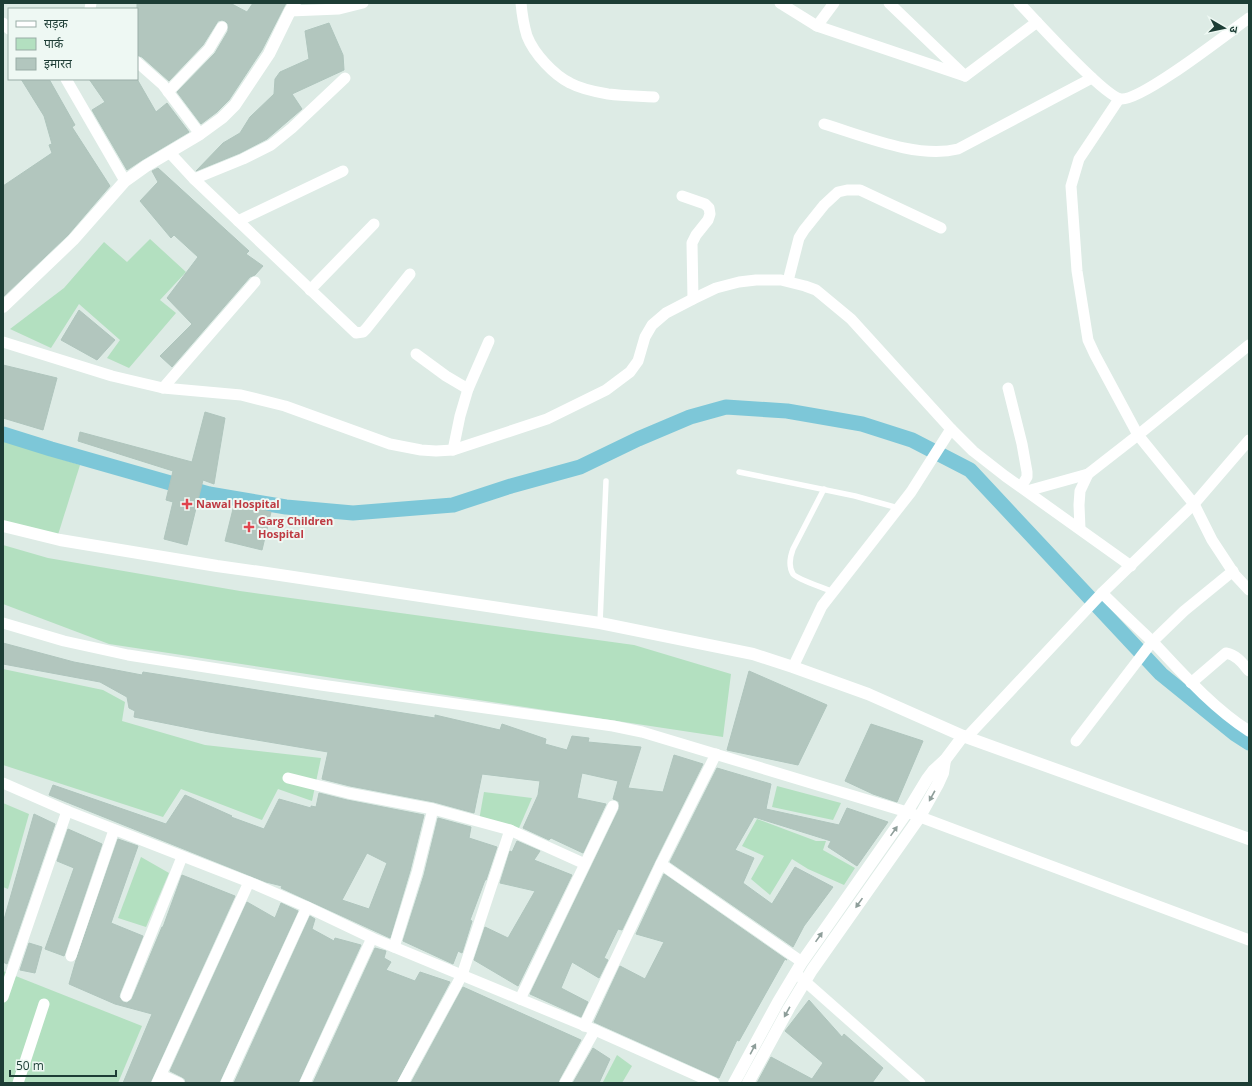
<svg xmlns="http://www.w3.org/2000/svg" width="1252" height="1086" font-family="'Open Sans','Noto Sans Devanagari',sans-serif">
<rect width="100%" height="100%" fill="#ddebe5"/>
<g fill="#b3e0c0">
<polygon points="150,239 186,272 160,300 176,313 129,368 107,358 120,340 79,304 51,348 10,329 64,288 104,242 127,262"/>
<polygon points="3,441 80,465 56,541 3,524"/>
<polygon points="3,545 48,558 240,591 634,645 731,674 723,737 109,644 3,604"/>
<polygon points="3,669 103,690 125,702 122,721 205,745 321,758 312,801 278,789 262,820 181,789 163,817 3,765"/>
<polygon points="777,786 841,803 833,820 772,807"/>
<polygon points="484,792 532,798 516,835 478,826"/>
<polygon points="3,803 29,814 8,889 3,887"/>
<polygon points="757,819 816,841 826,841 823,850 855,868 844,885 808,869 792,859 770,895 751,879 764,856 742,846"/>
<polygon points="141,857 169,873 146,927 118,918"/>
<polygon points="3,971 142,1026 118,1083 3,1083"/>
<polygon points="617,1055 632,1066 622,1083 604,1083 603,1082"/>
</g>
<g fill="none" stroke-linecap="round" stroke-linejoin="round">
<polyline stroke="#7dc7d8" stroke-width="15" points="3,434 51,449 209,494 286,507 353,513 453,505 511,486 580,467 638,439 690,417 726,407 787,411 862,424 912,440 970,470 1161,674 1235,734 1249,743"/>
</g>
<g fill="#b2c6be" stroke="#afc5bd" fill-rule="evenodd">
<polygon points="137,3 230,3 247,12 253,3 286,3 262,50 229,100 217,112 201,124 177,92 215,53 228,31 228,24 225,21 222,20 218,21 203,45 169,81 142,57 137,55"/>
<polygon points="329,23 343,55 344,70 292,94 302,109 267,139 240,153 196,171 223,143 240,133 250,117 274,94 275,79 280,72 309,59 305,31"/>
<polygon points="21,79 49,79 75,125 72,127 110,186 68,235 3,297 3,186 52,153 49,145 52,144 44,116"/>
<polygon points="89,79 137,79 156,112 167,103 189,132 142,160 127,170 92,110 105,102"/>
<polygon points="158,168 249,251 246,254 263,266 255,275 250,277 172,367 160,356 192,324 167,298 198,257 174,235 171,238 140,201 158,182 152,171"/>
<polygon points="79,310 115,340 97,360 61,340"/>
<polygon points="3,365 57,378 43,430 3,418"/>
<polygon points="205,412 225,418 214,484 203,480 187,545 164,539 173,502 166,500 173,471 78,441 80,432 192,462"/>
<polygon points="235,501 247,504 247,506 271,512 262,550 225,541"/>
<polygon points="3,643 74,662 142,675 143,672 435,718 435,715 500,730 502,724 546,739 545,744 567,750 572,736 589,738 588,742 641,747 628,788 663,792 674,755 703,764 655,861 622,930 618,929 604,958 608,960 599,978 572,962 561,988 588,1002 581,1017 530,994 619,809 619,802 616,800 613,799 618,781 582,773 577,798 606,804 583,853 551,838 549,840 523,828 538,795 540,781 482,774 474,813 434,802 350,786 322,779 328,752 209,732 134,717 135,711 129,708 127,697 100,682 3,664"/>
<polygon points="749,671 827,705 798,765 727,750"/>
<polygon points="871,724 923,741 897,802 873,794 845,781"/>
<polygon points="717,768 771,784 766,809 839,825 847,808 888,822 857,866 828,847 831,841 754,817 735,850 754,858 743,883 772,904 795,867 833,887 804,926 793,947 670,862"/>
<path d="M53,785l113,39 19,-29 47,21 -1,1 33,12 15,-30 32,9v-2l5,1 3,-14 28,7 77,15 -14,56 -20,67 -109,-50 1,-2 -16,-4 -217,-87zM367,853l20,10 -18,46 -27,-9z"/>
<polygon points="34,814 55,824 7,964 3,962 3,923"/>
<polygon points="438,818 471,827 469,838 497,847 486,880 485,880 470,920 472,921 462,953 458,951 453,964 403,941 424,875"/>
<polygon points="68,829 102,844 64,956 45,949 74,868 57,861"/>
<polygon points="118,839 138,846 111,923 143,936 120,993 119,997 123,1002 127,1003 132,999 162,927 163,927 182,875 235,896 150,1083 123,1083 152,1014 115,1004 69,984 76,960"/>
<polygon points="517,841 540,851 534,860 572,875 518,986 474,960 485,927 508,938 535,891 500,883 510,851 512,852"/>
<polygon points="664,874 787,960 785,959 739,1041 737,1040 719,1078 594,1022 620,966 645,979 664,942 636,934"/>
<polygon points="247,902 275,918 281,903 298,911 219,1083 186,1083 185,1079 182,1077 170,1071"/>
<polygon points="310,916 315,919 312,929 334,941 335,938 361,945 298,1083 234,1083"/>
<polygon points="29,943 42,947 35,973 20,970"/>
<polygon points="375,948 386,951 384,958 391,962 386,970 415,981 420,972 450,982 396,1083 313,1083"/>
<polygon points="463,987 581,1040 559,1080 558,1083 411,1083"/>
<polygon points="809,1000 842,1037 844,1034 883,1068 872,1083 757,1083 771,1057 812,1079 823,1063 785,1031"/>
<polygon points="593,1048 610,1059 599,1083 573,1083"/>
</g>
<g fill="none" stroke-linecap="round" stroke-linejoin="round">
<g stroke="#fff" stroke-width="5.5">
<polyline points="739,472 855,496 898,508"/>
<path d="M824,489l-31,60c-3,8 -5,17 0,25 5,6 32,14 40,18"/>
<polyline points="600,623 606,481"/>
</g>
<g stroke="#fff" stroke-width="11">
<path d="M521,3c1,11 3,23 6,33 7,18 27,39 43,47 11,6 26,9 38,11 16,2 31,2 46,3"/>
<polyline points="780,3 817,26 965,76"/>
<polyline points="889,3 965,76 1037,22"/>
<path d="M1019,3c15,16 86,94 102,96 21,2 107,-66 128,-81"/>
<polyline points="90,9 91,3"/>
<polyline points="290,11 339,9 363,3"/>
<polyline points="3,23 9,29"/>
<polyline points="817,26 834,3"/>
<polyline points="137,62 163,85 200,134"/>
<polyline points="66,79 125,181"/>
<polyline points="168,92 209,49 222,27"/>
<path d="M824,124c40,12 93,35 134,25l134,-71"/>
<polyline points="170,153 194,179 243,159 271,145 292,128 345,78"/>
<polyline points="194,179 356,333 363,332 366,329 410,274"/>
<polyline points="682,196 705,204 709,208 710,214 708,220 696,235 692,243 693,299"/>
<polyline points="238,221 343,171"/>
<polyline points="788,281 799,238 804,230 824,205 838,192 847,190 860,190 941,228"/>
<polyline points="310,290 374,224"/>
<polyline points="3,342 112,376 163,388 241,395 285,406 390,444 421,450 436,451 453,450 547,419 606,390 630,372 638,361 645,337 652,325 666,313 693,299 716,288 739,282 756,280 781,280 805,286 816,290 851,319 951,429 973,451 1005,476 1131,566"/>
<polyline points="1249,345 1138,435 1194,504 1212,540 1235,575 1249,590"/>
<polyline points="416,354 446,376 468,389"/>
<polyline points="163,388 255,282"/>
<polyline points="1008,388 1022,444 1027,472 1027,477 1021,487"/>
<polyline points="453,450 460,416 468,389 489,341"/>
<polyline points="1027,491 1088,474"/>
<polyline points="1080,529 1079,505 1080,491 1088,474 1138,435 1095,355 1088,340 1077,271 1071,186 1079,159 1119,99"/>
<path d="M1102,593c17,17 34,33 51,49 29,31 60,66 96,89"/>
<polyline points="3,623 64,641 128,655 321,685 613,726 642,732 907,812 1249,940"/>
<polyline points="793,667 822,606 911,492 951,429"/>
<path d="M1191,683l35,-30c11,2 17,11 23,18"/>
<polyline points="967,737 1102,593 1194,504 1249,440"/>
<polyline points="1076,741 1152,642 1184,611 1233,571"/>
<polyline points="288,778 348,793 433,809 510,830 585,864"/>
<polyline points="3,783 67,811 254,884 307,907 372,938 595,1030 714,1083"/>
<polyline points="661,864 802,962"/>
<polyline points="394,947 417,873 433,809"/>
<polyline points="71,956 114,830"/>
<polyline points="799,976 920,1083"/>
<polyline points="126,996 182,857"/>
<polyline points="3,997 67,811"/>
<polyline points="520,999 613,806"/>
<polyline points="584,1026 661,864 716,754"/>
<polyline points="161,1075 179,1083"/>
<polyline points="18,1083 44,1004"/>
<polyline points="157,1083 249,882"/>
<polyline points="226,1083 307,907"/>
<polyline points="305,1083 372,938"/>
<polyline points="403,1083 462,975 510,830"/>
<polyline points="565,1083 595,1030"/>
</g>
<g stroke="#fff" stroke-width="12">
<polyline points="3,307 73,240 125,181 146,166 200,134 222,118 235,105 269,54 290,11 295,3"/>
<polyline points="3,526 60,540 217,566 260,572 600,623 753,654 793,667 868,694 963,736 1249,839"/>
<polyline points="734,1083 778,1002 802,962 907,812 927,779 933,771 945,760 963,736"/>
<polyline points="748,1083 789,1008 812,970 919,818 938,784 943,773 945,760"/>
</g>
</g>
<defs><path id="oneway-solid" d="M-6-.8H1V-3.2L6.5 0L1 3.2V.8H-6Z"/></defs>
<g fill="#8e9e9a">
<use href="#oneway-solid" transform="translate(932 796) rotate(119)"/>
<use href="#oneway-solid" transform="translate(894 831) rotate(-55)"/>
<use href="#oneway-solid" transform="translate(859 903) rotate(125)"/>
<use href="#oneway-solid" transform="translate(819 937) rotate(-55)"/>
<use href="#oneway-solid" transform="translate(787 1012) rotate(119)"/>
<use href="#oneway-solid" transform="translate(753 1049) rotate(-62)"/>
</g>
<g fill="#e0444e" stroke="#eef8f3" stroke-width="1.5">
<path d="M185 498h4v4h4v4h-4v4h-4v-4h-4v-4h4z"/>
<path d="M247 521h4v4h4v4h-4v4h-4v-4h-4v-4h4z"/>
</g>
<g text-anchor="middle" stroke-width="4" stroke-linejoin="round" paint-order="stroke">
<g font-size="11" font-weight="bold" fill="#be3a42" stroke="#eef8f3" text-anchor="start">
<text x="196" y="508">Nawal Hospital</text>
<text x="258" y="525">Garg Children<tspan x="258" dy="13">Hospital</tspan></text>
</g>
</g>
<rect width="1252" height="1086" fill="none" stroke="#1d3d35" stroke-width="8"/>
<rect x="8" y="8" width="130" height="72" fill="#eef8f3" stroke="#9aada7"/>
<rect x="16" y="21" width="20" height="6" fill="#ffffff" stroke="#9aada7"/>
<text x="44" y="28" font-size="12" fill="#1d3d35">सड़क</text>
<rect x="16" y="38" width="20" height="12" fill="#b3e0c0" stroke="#9aada7"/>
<text x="44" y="48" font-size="12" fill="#1d3d35">पार्क</text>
<rect x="16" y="58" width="20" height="12" fill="#b2c6be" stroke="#9aada7"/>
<text x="44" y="68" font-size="12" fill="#1d3d35">इमारत</text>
<g transform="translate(1224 28) rotate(99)" stroke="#eef8f3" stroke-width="3" paint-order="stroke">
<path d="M0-3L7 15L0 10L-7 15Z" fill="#1d3d35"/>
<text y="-6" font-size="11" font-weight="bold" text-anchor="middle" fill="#1d3d35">उ</text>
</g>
<path d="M10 1070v6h106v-6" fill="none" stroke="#1d3d35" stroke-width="2"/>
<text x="16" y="1070" font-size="12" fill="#1d3d35" stroke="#eef8f3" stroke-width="3" paint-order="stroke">50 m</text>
</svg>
